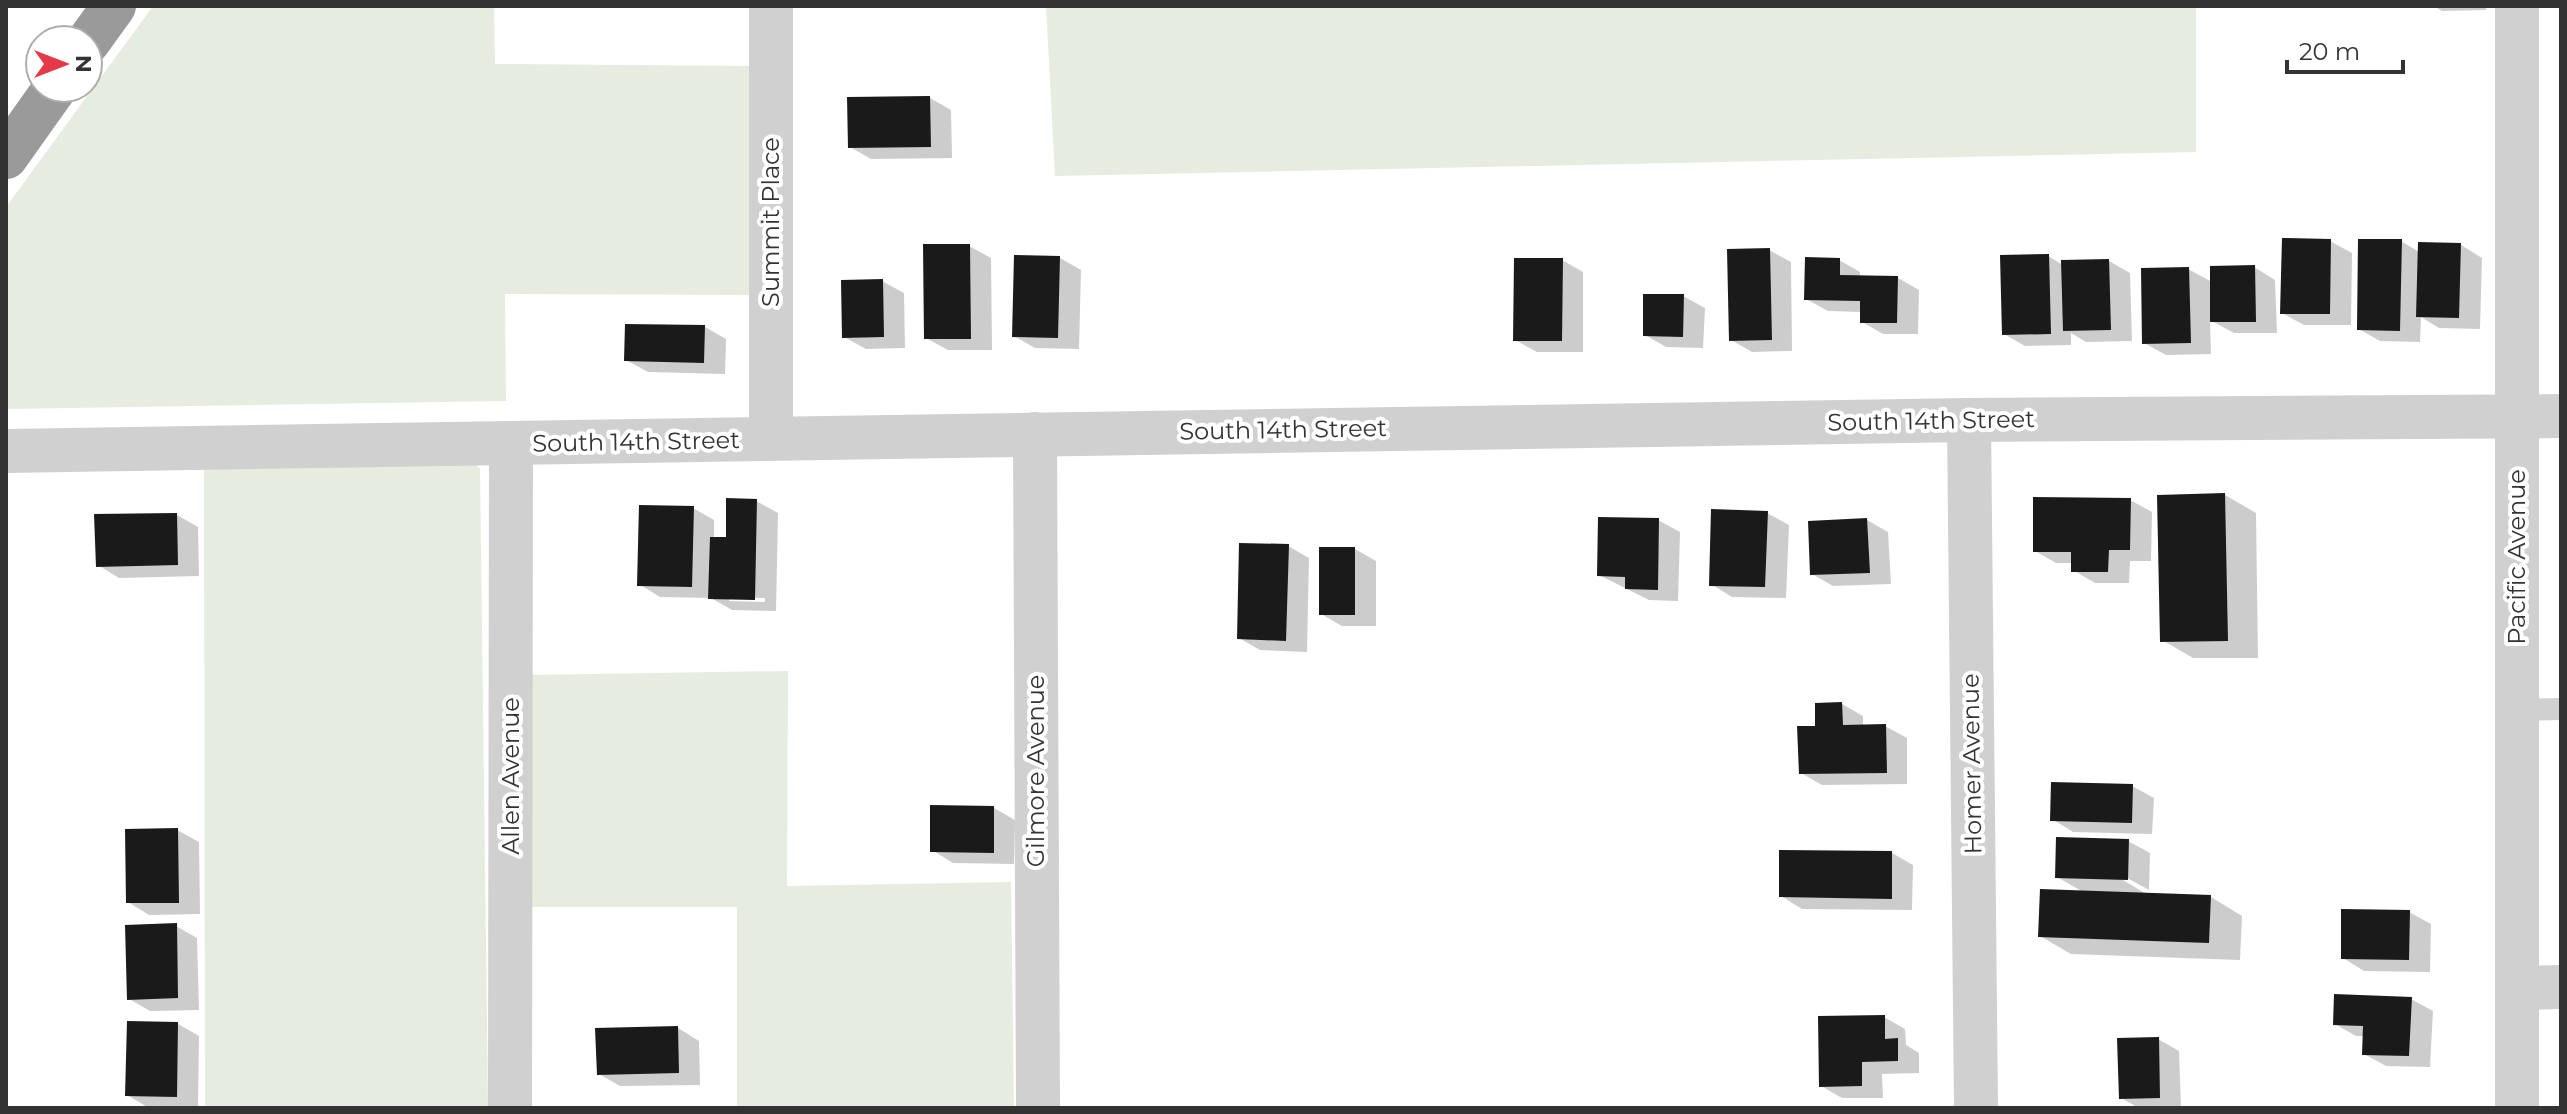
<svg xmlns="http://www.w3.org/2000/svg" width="2567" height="1114" font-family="Montserrat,sans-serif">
<rect width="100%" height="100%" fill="#fff"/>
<g fill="#e6ecdf">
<polygon points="153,6 494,6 495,64 754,66 755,295 505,294 506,401 6,409 6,207"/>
<polygon points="1046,6 2196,6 2196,152 1055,176"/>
<polygon points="469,458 480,469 488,1105 501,1108 205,1108 204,461"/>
<polygon points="788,671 787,886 1011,882 1014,1108 737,1108 737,907 528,907 527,675"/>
</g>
<g fill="#0003" fill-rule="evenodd">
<polygon points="2434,6 2486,6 2486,10 2442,11"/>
<polygon points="930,98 951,110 952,158 871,159 850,147"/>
<polygon points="2330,241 2352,253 2351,325 2304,325 2282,313"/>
<polygon points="2401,241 2419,252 2461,245 2482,258 2480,329 2439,328 2421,317 2420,342 2380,341 2359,329"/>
<polygon points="969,246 991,258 992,350 948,350 926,338"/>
<polygon points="1769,250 1791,262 1792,351 1752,352 1731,340"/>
<polygon points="2048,256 2063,265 2109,261 2130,273 2132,341 2086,342 2071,333 2071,345 2025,346 2004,334"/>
<polygon points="1060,258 1081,270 1079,349 1035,348 1014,336"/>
<polygon points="1562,260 1583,272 1583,352 1537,352 1515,340"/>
<polygon points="1839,260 1860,272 1860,278 1898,278 1919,290 1918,334 1883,334 1862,322 1862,312 1828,311 1806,299"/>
<polygon points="2254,267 2275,280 2277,333 2234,333 2210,320 2211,354 2166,355 2144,343 2188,269 2212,282"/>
<polygon points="882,281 904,293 905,348 866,349 844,337"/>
<polygon points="1683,296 1705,308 1703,348 1666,347 1645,335"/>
<polygon points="705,327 726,339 725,374 648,372 626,360"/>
<polygon points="2225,495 2256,513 2258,658 2193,658 2162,640"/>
<polygon points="2130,500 2152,512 2151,561 2130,561 2129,583 2095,583 2073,570 2073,563 2056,563 2035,551"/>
<path d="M756,501l22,12 -2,98 -44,-1 -21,-12 -51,-1 -21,-13 54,-76 21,12v19h14zM729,597l36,1v4l-36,-1z"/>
<polygon points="1767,513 1789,525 1786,598 1732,597 1711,584"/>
<polygon points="177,515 198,527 199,576 119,578 98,565"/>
<polygon points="1658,520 1680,532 1678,601 1649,600 1599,575"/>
<polygon points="1867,520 1888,532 1891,584 1833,586 1812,574"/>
<polygon points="1288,546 1309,558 1307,652 1260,650 1239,638"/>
<polygon points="1355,549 1376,561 1376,626 1342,626 1321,614"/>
<polygon points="1842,704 1863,716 1863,727 1885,726 1907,738 1907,784 1822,785 1801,773 1817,728"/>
<polygon points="2132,786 2154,798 2152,834 2073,832 2052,819"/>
<polygon points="994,808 1015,820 1014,864 953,863 932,850"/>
<polygon points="177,830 199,842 200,914 149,915 128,902"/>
<polygon points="2128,841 2150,853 2149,890 2120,874 2118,877 2148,895 2211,897 2242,916 2240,960 2071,954 2040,936 2085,893 2057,877"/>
<polygon points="1892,853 1913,865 1912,910 1802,909 1781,896"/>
<polygon points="2409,912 2431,924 2430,972 2364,971 2343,958"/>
<polygon points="176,926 197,938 199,1010 150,1011 129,999"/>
<polygon points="2411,999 2433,1011 2430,1067 2386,1066 2364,1054 2365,1036 2356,1036 2335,1024"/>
<polygon points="1884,1017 1905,1029 1906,1045 1919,1053 1919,1073 1882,1074 1883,1098 1842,1098 1821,1086"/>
<polygon points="178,1024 199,1036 198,1108 149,1108 127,1095"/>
<polygon points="678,1028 699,1041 700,1085 620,1086 599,1074"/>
<polygon points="2158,1039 2179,1051 2181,1108 2139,1108 2121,1098"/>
</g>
<g fill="#1a1a1a">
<polygon points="930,96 931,147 848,148 847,97"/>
<polygon points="2282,238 2331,239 2330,314 2280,314"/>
<polygon points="2358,239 2402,239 2400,331 2357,330"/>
<polygon points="2418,242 2461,243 2459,318 2416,317"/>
<polygon points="923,244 970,244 971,339 924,339"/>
<polygon points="1770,248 1772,340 1729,341 1727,249"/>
<polygon points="2049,254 2051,334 2002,335 2000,255"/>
<polygon points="1014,255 1060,256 1058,338 1012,337"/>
<polygon points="1805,257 1840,258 1840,275 1898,276 1897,323 1860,323 1860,301 1804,300"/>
<polygon points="1514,258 1563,258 1562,341 1513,341"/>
<polygon points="2109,259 2111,330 2063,331 2061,260"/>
<polygon points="2255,265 2256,322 2210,322 2210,266"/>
<polygon points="2189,267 2191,343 2142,344 2141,268"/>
<polygon points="883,279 884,337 842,338 841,280"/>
<polygon points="1643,294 1684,294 1683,337 1643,336"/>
<polygon points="625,324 705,325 704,363 624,361"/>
<polygon points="2225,493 2228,641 2160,642 2157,495"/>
<polygon points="2033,497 2131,498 2130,550 2109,550 2108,572 2071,572 2071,552 2033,552"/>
<polygon points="726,498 757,499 755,600 708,599 710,537 726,537"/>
<polygon points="639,505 694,506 692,587 637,586"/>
<polygon points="1711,509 1768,511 1765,587 1709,586"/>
<polygon points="177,513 178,565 96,567 94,514"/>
<polygon points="1598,517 1659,518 1658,590 1625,589 1625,577 1597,576"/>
<polygon points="1867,518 1870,573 1810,575 1808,521"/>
<polygon points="1239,543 1289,544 1286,641 1237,639"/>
<rect x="1319" y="547" width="36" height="68"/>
<polygon points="1842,702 1843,725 1886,724 1887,773 1799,774 1797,726 1815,726 1815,703"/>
<polygon points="2051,782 2133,784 2132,823 2050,821"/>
<polygon points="930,805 994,806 994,853 930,852"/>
<polygon points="178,828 179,903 126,903 125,829"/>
<polygon points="2056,837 2129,839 2128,880 2055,878"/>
<polygon points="1779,850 1892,851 1892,899 1779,897"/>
<polygon points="2040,889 2211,895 2209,943 2038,937"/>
<polygon points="2341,909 2410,910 2409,960 2341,959"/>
<polygon points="177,923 178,998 127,1000 125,925"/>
<polygon points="2334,994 2412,997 2409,1056 2362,1055 2363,1026 2333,1025"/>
<polygon points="1885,1015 1885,1039 1898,1038 1898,1061 1862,1062 1862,1086 1819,1087 1818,1016"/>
<polygon points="127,1021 178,1022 177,1097 125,1096"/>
<polygon points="678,1026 679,1073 597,1075 595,1028"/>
<polygon points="2159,1037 2160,1098 2119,1099 2117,1038"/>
</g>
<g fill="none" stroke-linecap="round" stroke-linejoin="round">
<polyline stroke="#d0d0d0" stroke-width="22" points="2517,710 2561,709"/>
<g stroke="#d0d0d0" stroke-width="44">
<polyline points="771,6 771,439"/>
<polyline points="1969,420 1976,1108"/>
<polyline points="1035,434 1038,1108"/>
<polyline points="6,451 1969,420 2561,416"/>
<polyline points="2518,988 2561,987"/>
<polyline points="510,1108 511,444"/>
<polyline points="2517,1108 2517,6"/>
</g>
<g stroke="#9a9a9a" stroke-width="44">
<polyline points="88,42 114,6"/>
<polyline points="6,157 55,88"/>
</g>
</g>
<g text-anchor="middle" stroke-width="8" stroke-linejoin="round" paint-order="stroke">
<g font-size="24" fill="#333" stroke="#fff">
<text transform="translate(771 222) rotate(-90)" y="8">Summit Place</text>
<text transform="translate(1931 421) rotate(-1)" y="8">South 14th Street</text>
<text transform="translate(1283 430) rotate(-1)" y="8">South 14th Street</text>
<text transform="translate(636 442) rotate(-1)" y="8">South 14th Street</text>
<text transform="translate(2517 557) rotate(-90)" y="8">Pacific Avenue</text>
<text transform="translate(1972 764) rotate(-91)" y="8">Homer Avenue</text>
<text transform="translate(1036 771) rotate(-90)" y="8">Gilmore Avenue</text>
<text transform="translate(511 776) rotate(-90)" y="8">Allen Avenue</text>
</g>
</g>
<rect width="2567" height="1114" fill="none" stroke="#333333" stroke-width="16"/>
<g transform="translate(64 64) rotate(90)"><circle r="38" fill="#ffffff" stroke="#adadad" stroke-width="2"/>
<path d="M0-6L14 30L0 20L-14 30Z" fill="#e63946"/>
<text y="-12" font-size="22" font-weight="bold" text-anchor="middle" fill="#333333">N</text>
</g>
<path d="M2287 60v12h116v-12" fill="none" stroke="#333333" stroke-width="4"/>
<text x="2299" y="60" font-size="24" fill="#333333" stroke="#ffffff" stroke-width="6" paint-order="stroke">20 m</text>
</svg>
